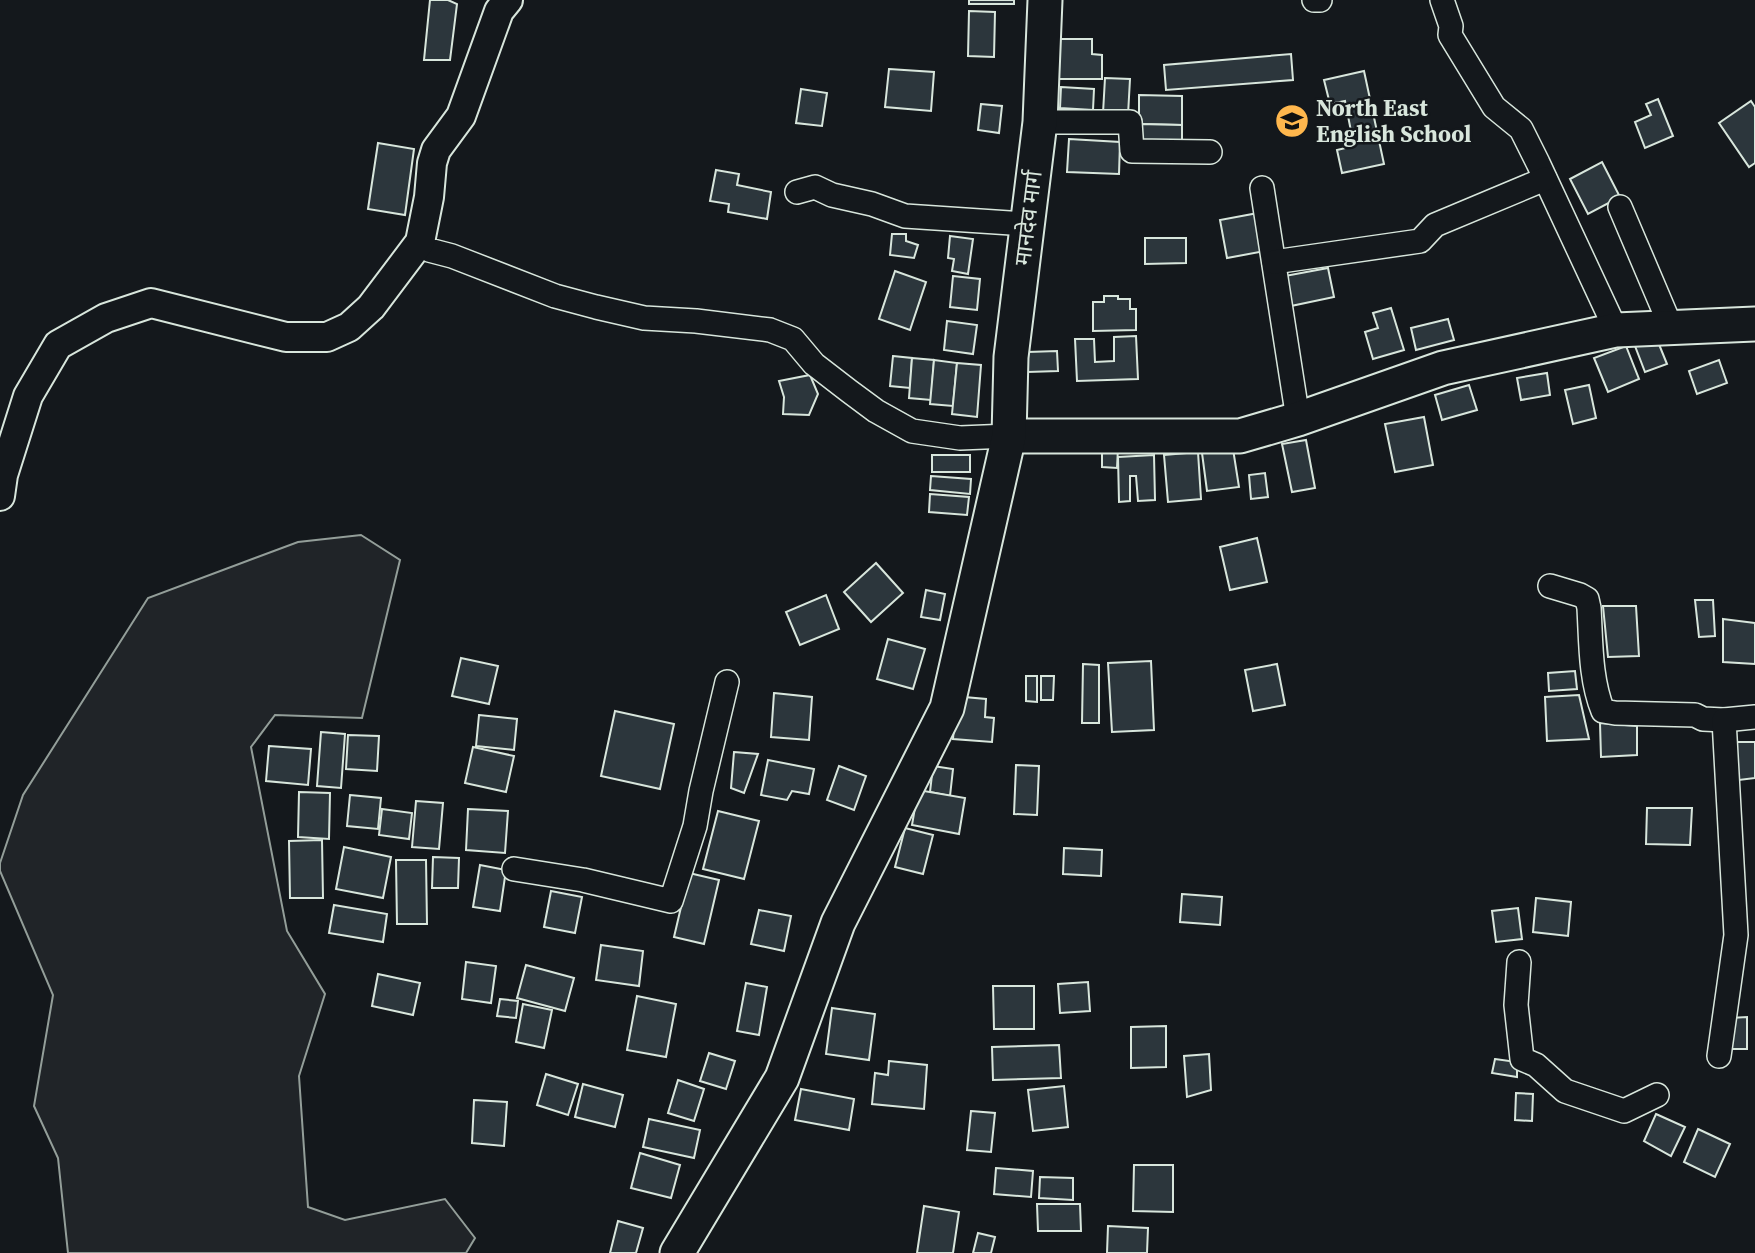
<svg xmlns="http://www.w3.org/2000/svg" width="1755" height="1253" font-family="'Source Serif 4','Noto Sans Devanagari',serif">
<rect width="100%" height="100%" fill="#14181c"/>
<polygon fill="#202428" stroke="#939e99" stroke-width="2" points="361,535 400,560 362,718 275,715 251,747 287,931 325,994 299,1076 308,1207 345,1220 445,1199 475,1238 466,1253 68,1253 58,1158 34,1106 53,995 0,871 0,863 23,795 148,598 298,542"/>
<g fill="#2c363c" stroke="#d8e6dc" stroke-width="2">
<polygon points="430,0 448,0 457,4 450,60 424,60"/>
<rect x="969" y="0" width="45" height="4"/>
<polygon points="969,11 995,12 994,57 968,56"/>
<polygon points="1058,39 1092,39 1092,54 1102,55 1102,79 1058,79"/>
<polygon points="1291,54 1293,80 1166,90 1164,65"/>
<polygon points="889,69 934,72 931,111 885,107"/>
<polygon points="1364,71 1384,164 1342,173 1337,150 1354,146 1345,101 1330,104 1324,80"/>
<polygon points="1105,78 1130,79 1128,115 1103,113"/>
<polygon points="1061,87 1094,89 1093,110 1060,108"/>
<polygon points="801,89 827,93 822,126 796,123"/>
<polygon points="1139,95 1182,96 1182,125 1139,124"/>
<polygon points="1658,99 1673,136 1645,148 1635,122 1651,115 1646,104"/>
<polygon points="1751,101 1755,107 1755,163 1749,167 1719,123"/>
<polygon points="981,104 1002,106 999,133 978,130"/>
<polygon points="1139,124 1182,125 1182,148 1138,147"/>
<polygon points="1069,139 1120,142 1119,174 1067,172"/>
<polygon points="378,143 414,149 405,215 368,209"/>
<polygon points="1602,162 1620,197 1588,214 1570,179"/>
<polygon points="716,170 739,174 737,185 771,192 767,219 728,212 729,204 710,201"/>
<polygon points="1258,213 1265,251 1227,258 1220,220"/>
<polygon points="892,234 906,234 906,241 918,245 914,258 890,255"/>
<polygon points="950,236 973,239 968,274 952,271 954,259 948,258"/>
<polygon points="1145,238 1186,238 1186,263 1145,264"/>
<polygon points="1328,268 1334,297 1291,306 1285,276"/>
<polygon points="895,271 926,282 910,330 879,319"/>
<polygon points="953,276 980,279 977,310 950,307"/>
<polygon points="1104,296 1118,296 1118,299 1130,299 1130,309 1136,309 1136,330 1093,331 1093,302 1104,302"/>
<polygon points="1391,308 1404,350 1373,359 1365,332 1378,328 1373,313"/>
<polygon points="1448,319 1454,340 1416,350 1411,328"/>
<polygon points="947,321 977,325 973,354 944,350"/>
<polygon points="1136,336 1138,379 1077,381 1075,339 1094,339 1095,362 1114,361 1114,337"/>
<polygon points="1656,337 1667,364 1645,372 1635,346"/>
<polygon points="1626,346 1639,379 1608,392 1594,358"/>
<polygon points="1057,351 1058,371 1028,372 1028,352"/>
<polygon points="893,356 912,358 910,388 890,386"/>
<polygon points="912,358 934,360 931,400 909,398"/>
<polygon points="934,360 957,363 953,406 930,404"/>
<polygon points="1719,360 1727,383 1697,394 1689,371"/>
<polygon points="957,363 981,365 977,417 952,414"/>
<polygon points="1547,373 1550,395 1521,400 1517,378"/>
<polygon points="810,375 818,394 809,415 783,414 784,397 779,381"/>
<polygon points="1469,385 1477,410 1442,420 1435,395"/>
<polygon points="1589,385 1596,418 1573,424 1565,390"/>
<polygon points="1424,417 1433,465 1395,472 1385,424"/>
<polygon points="1306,440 1315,488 1292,492 1282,444"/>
<polygon points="1102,447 1118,448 1117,468 1102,467"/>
<polygon points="1233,449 1239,487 1207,491 1202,453"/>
<polygon points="1198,452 1201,499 1168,502 1164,455"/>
<rect x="932" y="455" width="38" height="17"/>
<polygon points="1154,455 1155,500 1138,501 1136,476 1130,476 1130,501 1119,502 1118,457"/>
<polygon points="1265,473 1268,497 1251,499 1249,475"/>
<polygon points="931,476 971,479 970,494 930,490"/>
<polygon points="930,494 969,497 967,515 929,512"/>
<polygon points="1257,538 1267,582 1230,590 1220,547"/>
<polygon points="876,563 903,593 871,622 844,592"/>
<polygon points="926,590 945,594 940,620 921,617"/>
<polygon points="826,595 839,629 800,645 786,612"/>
<polygon points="1695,600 1713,600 1715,636 1699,637"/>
<polygon points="1603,606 1636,606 1639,656 1608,657"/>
<polygon points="1723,619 1755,623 1755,664 1723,662"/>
<polygon points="888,639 925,649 913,689 877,679"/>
<polygon points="461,658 498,666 489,704 452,696"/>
<polygon points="1151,661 1154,730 1112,732 1108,663"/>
<polygon points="1083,664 1099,665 1099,723 1082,723"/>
<polygon points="1277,664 1285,705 1253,711 1245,670"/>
<polygon points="1575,671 1577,689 1549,691 1548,673"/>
<polygon points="1026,676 1037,676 1037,702 1026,701"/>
<polygon points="1041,676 1054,676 1053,700 1041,700"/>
<polygon points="774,693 812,697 809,740 771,737"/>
<polygon points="1579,695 1589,739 1547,741 1545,697"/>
<polygon points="953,696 986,699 985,717 994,718 992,742 953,739 955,714"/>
<polygon points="615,711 674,724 660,789 601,776"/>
<polygon points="479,715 517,719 514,750 476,746"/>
<polygon points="1600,723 1637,726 1637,755 1601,757"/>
<polygon points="321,732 345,734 341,788 317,786"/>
<polygon points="348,735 379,736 377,771 346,769"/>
<polygon points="1727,742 1755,742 1755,778 1731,781"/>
<polygon points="269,746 311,749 308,785 266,781"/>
<polygon points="473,747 514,756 506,792 465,783"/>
<polygon points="734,752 758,754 744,793 731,788"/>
<polygon points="768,760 814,769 809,794 792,791 787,800 761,795"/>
<polygon points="1016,765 1039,766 1037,815 1014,814"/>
<polygon points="839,766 866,776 854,810 827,800"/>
<polygon points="933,766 953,769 950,796 930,792"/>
<polygon points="918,790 965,798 959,834 912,825"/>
<polygon points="299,792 330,793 329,839 298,837"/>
<polygon points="350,795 381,798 378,829 347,826"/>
<polygon points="416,801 443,803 439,849 412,847"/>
<polygon points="1647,808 1692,808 1690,845 1646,844"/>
<polygon points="382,809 412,813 409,839 379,835"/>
<polygon points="468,809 508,811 505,853 466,850"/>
<polygon points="718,811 759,821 744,879 703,869"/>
<polygon points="905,828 933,835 923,874 895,867"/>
<polygon points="322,840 323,898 290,898 289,841"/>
<polygon points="344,847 391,857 383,898 336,889"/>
<polygon points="1064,848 1102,850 1101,876 1063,874"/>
<polygon points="433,857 459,858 458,888 432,888"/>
<polygon points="396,860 426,860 427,924 397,924"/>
<polygon points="480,865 506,870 500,911 473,907"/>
<polygon points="689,873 719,880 704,944 674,937"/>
<polygon points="551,891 582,897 575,933 544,927"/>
<polygon points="1182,894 1222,897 1220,925 1180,922"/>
<polygon points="1536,898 1571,902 1568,936 1533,932"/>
<polygon points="334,905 387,914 383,942 329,933"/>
<polygon points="1518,908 1522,939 1496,942 1492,911"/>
<polygon points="759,910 791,916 784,951 751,944"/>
<polygon points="601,945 643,951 639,986 596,980"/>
<polygon points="466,962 496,966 491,1003 462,999"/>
<polygon points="526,965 574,978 565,1011 517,998"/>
<polygon points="378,974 420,983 413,1015 372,1006"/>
<polygon points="1088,982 1090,1011 1060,1013 1058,984"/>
<polygon points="746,983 767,987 759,1035 737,1031"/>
<polygon points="993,986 1034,986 1034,1029 994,1029"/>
<polygon points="637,996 676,1004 666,1057 627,1050"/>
<polygon points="500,999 518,1001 516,1018 497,1016"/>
<polygon points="523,1004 552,1010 544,1048 516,1042"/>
<polygon points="832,1008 875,1014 869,1060 826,1054"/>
<polygon points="1747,1017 1747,1049 1730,1049 1730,1018"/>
<polygon points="1166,1026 1166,1067 1131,1068 1131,1027"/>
<polygon points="1059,1045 1061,1078 993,1080 992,1047"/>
<polygon points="709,1053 735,1061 726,1089 700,1081"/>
<polygon points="1209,1054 1211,1090 1187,1097 1184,1056"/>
<polygon points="1495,1059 1517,1062 1517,1077 1492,1073"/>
<polygon points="889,1061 927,1065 924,1109 872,1104 875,1073 888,1075"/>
<polygon points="546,1074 578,1084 568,1115 537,1105"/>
<polygon points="678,1080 704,1089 694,1121 668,1113"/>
<polygon points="583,1084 623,1095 615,1127 575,1117"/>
<polygon points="1064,1086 1068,1127 1033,1131 1028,1090"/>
<polygon points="801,1089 854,1099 849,1130 795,1120"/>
<polygon points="1516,1093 1533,1094 1532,1121 1515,1120"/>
<polygon points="474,1100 507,1102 504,1146 472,1143"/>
<polygon points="971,1111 995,1113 991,1152 967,1150"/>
<polygon points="1656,1114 1685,1127 1671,1156 1644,1141"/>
<polygon points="649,1119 700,1130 694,1158 643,1147"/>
<polygon points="1698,1129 1730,1144 1715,1177 1684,1162"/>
<polygon points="640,1153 680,1165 671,1198 631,1188"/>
<polygon points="1134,1165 1173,1165 1173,1212 1133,1211"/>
<polygon points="996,1168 1033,1171 1031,1197 994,1194"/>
<polygon points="1040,1177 1073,1178 1073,1200 1039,1198"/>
<polygon points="1037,1204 1080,1204 1081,1231 1038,1231"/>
<polygon points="924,1206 959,1212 953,1253 917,1253"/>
<polygon points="618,1221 643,1228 636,1253 610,1253"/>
<polygon points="1108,1226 1148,1228 1147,1253 1107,1253"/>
<polygon points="978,1233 995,1237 991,1253 973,1253"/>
</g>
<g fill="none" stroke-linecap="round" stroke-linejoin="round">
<g stroke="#d8e6dc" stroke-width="26">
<g id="minor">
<polyline points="1314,0 1320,0"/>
<polyline points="1442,0 1451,26 1450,35 1494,107 1521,129 1538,163 1616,330"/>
<polyline points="1040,122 1130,122 1132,151 1210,152"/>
<polyline points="1262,188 1298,419"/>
<polyline points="797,192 815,187 832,195 872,204 905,216 1027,224"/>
<polyline points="1620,207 1671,327"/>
<polyline points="420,242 429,250 452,256 555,296 596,307 644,318 696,321 770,330 793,339 814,364 849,391 876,411 912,431 960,438 1009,436"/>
<polyline points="1274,262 1420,241 1435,225 1545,179"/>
<path d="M1550,586l30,9 7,4 2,9c2,34 1,71 14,103l12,2 80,2 8,4 21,1"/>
<polyline points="514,869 583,880 671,901 695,826 701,791 727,682"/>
<polyline points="1519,962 1516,1005 1522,1059 1536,1065 1565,1091 1624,1111 1657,1095"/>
<polyline points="1719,1056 1736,935 1724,720 1755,717"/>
</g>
</g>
<g stroke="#d8e6dc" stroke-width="32">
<polyline id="tertiary" points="0,496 3,475 28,396 58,345 106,318 151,303 286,337 327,337 349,327 371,307 420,242 429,197 432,163 436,150 461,116 499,11 508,0"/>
</g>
<g stroke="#d8e6dc" stroke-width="37">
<g id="secondary">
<polyline points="1009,436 1240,436 1298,419 1443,368 1616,330 1755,324"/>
<polyline points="677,1253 782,1078 838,923 947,708 1009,436 1011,357 1040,122 1045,0"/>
</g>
</g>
<use href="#minor" stroke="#14181c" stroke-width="23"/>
<use href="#tertiary" stroke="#14181c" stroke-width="28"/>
<use href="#secondary" stroke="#14181c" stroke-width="33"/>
</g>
<defs>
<g id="school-disc" transform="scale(1.75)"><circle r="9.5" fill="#ffb74d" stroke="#14181c"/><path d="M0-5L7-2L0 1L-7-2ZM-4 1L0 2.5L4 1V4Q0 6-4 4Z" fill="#111"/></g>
</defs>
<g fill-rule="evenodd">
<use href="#school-disc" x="1292" y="121"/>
</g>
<g text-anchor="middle" stroke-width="5" stroke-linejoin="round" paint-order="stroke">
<g font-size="23" font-weight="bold" fill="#d8e6dc" stroke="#14181c" text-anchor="start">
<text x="1316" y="116">North East<tspan x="1316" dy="26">English School</tspan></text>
</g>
<g font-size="23" fill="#d8e6dc" stroke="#14181c">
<text transform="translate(1028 218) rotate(-83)" y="8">मानदेव मार्ग</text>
</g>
</g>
</svg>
